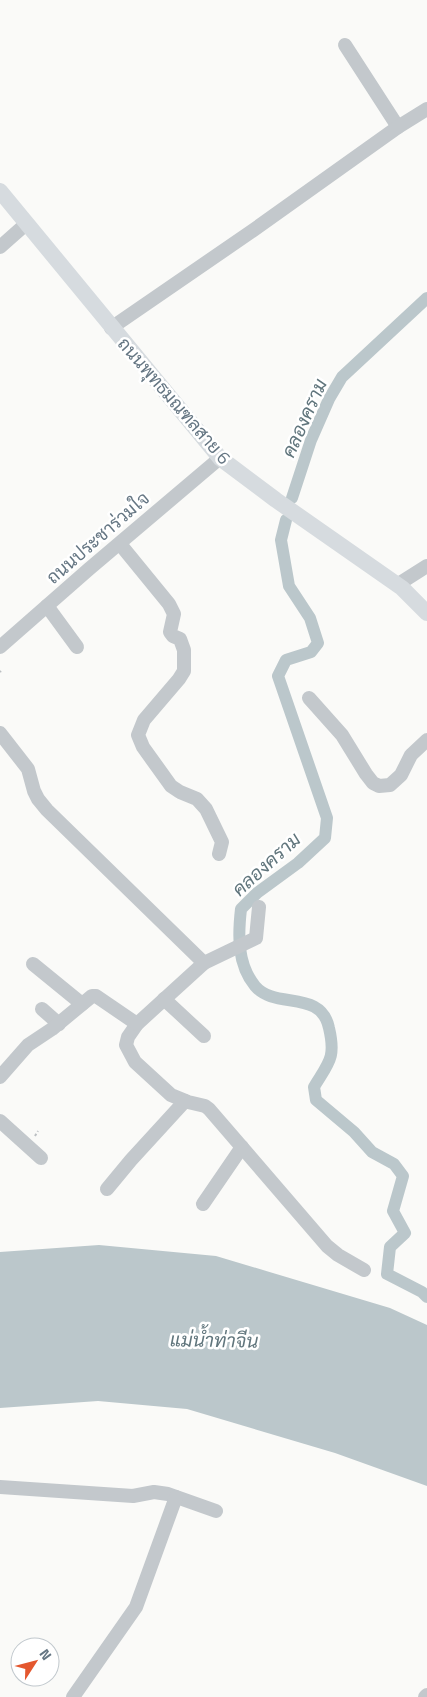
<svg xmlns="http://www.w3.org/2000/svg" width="427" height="1697" font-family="'Titillium Web',Sarabun,sans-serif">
<rect width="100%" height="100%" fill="#fafaf8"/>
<polygon fill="#bbc7cb" points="99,1245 216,1256 390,1308 427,1325 427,1486 335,1453 187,1409 98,1401 0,1408 0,1252"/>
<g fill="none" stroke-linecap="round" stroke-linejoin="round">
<g stroke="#bbc7cb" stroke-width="12">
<polyline points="292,498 311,440 329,399 342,377 427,298"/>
<path d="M286,520l-5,20 8,46 21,32 8,25 -7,9 -25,8 -8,16 49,142 -2,20 -27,25 -41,30 -16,16c-3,26 -4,55 14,77 20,24 66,3 74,42 7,30 0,34 -15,59l2,13 38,32 18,20 22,12 9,12 -10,35 12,22 -15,14 -3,27 35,18 5,5"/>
</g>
<g stroke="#bbbfc2" stroke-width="2" stroke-dasharray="2.5 2.5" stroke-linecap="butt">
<polyline points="0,672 1,671"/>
<polyline points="35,1136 38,1131"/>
</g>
<g stroke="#c3c8cc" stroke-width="14">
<polyline points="345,45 398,127"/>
<polyline points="0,247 26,224"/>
<polyline points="111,328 255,229 398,127 427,109"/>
<polyline points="120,544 169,604 174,614 170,632 173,636 180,639 184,650 184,671 179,679 144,720 138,735 143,747 171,786 180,792 197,799 206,809 222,842 219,854"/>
<polyline points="397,585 427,566"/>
<polyline points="47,606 77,647"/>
<polyline points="0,647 89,569 220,458"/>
<polyline points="309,698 342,735 366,774 373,783 379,786 390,785 401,775 411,755 427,740"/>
<polyline points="0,733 28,769 34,791 38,799 47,810 204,963"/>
<polyline points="259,907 256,938 204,963 137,1024 128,1037 126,1045 135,1062 171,1095 188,1102 205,1106 209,1109 327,1246 338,1255 364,1270"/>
<polyline points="33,964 82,1004"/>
<polyline points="164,999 204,1036"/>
<polyline points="42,1009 59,1024"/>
<polyline points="0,1077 28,1045 52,1029 92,996 96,996 137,1024"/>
<polyline points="0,1121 41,1158"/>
<polyline points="107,1189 131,1160 185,1101"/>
<polyline points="203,1204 242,1147"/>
<polyline points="0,1487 133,1496 154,1492 168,1494 216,1511"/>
<polyline points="73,1697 136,1607 176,1497"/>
<polyline points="425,1697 427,1695"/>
</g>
<polyline stroke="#d6dbdf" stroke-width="16" points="0,191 220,458 276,500 402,588 427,613"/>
</g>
<g text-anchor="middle" stroke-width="5" stroke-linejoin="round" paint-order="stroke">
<g font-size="18" fill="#657683" stroke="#fff">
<text transform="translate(174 401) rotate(49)" y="6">ถนนพุทธมณฑลสาย 6</text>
<text transform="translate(98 538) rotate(-41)" y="6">ถนนประชาร่วมใจ</text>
</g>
<g font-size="19" font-style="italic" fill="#60757c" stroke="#fff">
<text transform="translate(304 418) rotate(-66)" y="7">คลองคราม</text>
<text transform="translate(266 864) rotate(-42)" y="7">คลองคราม</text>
<text transform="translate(214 1340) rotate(1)" y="7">แม่น้ำท่าจีน</text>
</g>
</g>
<g transform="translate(35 1662) rotate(54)"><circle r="24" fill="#ffffff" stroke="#c1c8cd"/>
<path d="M0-4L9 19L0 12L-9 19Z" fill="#e4572e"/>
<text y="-8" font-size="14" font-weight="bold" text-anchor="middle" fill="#657683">N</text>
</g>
</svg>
